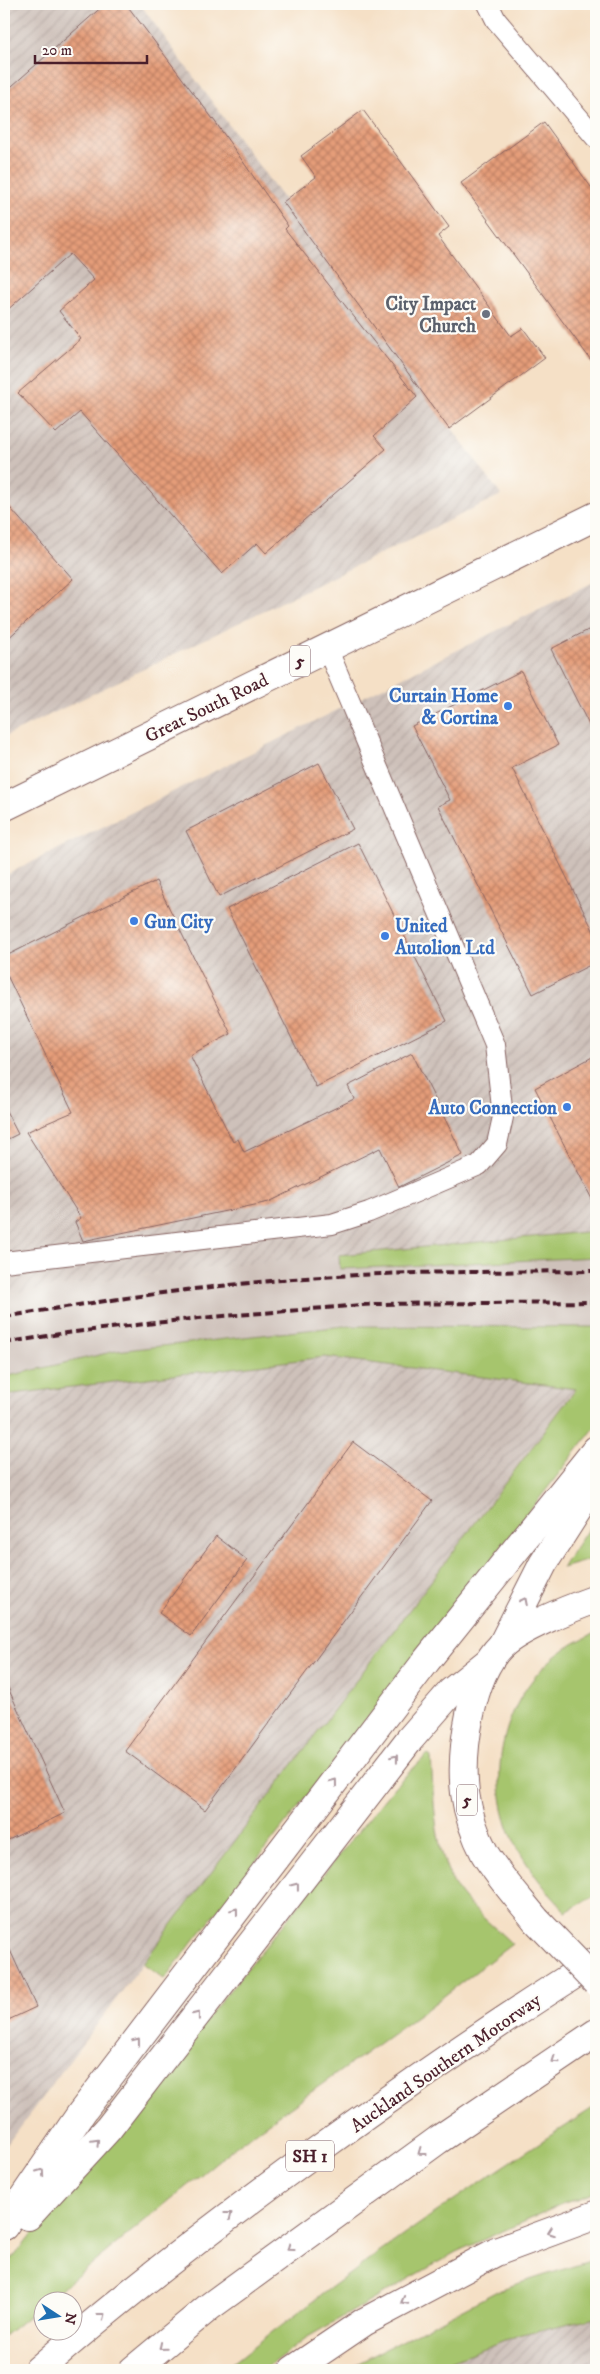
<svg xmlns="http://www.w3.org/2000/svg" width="600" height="2374" font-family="'IM FELL DW Pica',serif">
<defs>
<pattern id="industrial-furrows" width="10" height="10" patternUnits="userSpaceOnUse" patternTransform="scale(1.25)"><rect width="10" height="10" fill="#cec1ba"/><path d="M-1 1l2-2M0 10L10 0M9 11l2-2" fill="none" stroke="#b2a5a0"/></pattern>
<pattern id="building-cross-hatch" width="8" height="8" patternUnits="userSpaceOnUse" patternTransform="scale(1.25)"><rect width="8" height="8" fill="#e59d79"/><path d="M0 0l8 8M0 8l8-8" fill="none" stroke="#bc7f63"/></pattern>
</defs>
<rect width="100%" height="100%" fill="#fdfcf7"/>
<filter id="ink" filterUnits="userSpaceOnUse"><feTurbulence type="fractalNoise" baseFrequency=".02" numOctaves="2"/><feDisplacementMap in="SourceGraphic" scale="10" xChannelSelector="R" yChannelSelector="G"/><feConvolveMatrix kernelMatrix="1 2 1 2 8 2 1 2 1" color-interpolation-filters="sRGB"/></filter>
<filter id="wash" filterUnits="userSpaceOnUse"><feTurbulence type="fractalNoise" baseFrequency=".0096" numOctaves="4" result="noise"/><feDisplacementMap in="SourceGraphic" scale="20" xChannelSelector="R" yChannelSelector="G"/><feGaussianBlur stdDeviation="1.12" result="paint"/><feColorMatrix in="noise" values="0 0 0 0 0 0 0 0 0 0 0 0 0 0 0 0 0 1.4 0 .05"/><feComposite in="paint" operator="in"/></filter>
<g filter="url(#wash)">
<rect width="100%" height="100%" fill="#f5e0c6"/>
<g fill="url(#industrial-furrows)">
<polygon points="4,4 140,4 501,495 4,737"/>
<polygon points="596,581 596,1231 141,1275 4,1295 4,876"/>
<polygon points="325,1357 576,1388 4,2148 4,1395"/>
<polygon points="596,2317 596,2370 427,2370 519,2335"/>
</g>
<polygon fill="#cec1ba" points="339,1255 340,1269 596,1257 596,1327 344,1326 116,1351 4,1377 4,1295 141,1275"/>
<g fill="#a6c56d" stroke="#78724c">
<polygon points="596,1231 596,1257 340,1269 339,1255"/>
<polygon points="344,1326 596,1327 596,1426 164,1979 143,1963 576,1389 325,1357 4,1395 4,1377 116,1351"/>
<polygon points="596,1517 596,1558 562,1568"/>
<path d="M596,1633v262l-30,17c-19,-20 -40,-46 -52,-71 -37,-78 0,-178 82,-208z"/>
<path d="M428,1754l3,3c3,43 3,95 26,132 10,16 41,41 55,55l-89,68 -186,133 -233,191v-67l391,-483z"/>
<path d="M596,2106v86l-31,11 -109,49 -150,86 -43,32h-39c118,-95 244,-182 372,-264z"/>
<polygon points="596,2259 596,2317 519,2335 427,2370 345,2370 501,2289"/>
</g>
<g id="blocks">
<g fill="url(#building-cross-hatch)">
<polygon points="105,4 126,4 216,123 288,226 285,229 417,397 374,436 386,449 266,553 257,543 222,574 80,412 56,433 18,393 81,339 59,311 94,280 70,254 4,313 4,93"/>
<polygon points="363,110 449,227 438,236 511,336 523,328 545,358 449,429 283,202 316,177 301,156"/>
<polygon points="544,122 596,194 596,367 461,183"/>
<polygon points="4,501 73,579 4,642"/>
<polygon points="596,626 596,739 551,649"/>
<polygon points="521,671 558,745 512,768 596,936 596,962 533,994 438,806 450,800 412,726"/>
<polygon points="319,763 353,829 219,897 186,831"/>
<polygon points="358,843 447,1021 316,1087 227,909"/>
<polygon points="156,881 231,1034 190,1055 233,1142 238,1139 244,1152 354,1099 348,1086 412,1053 463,1155 399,1187 380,1148 269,1202 83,1241 75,1222 81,1218 26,1132 73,1112 4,969 4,957"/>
<polygon points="596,1055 596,1207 535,1088"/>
<polygon points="4,1107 18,1134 4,1141"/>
<polygon points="353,1442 432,1501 205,1810 125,1751"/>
<polygon points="216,1536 247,1560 191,1636 159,1613"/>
<polygon points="4,1679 65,1813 4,1842"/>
<polygon points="4,1937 36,2007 4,2022"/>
</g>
</g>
</g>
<g filter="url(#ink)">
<use href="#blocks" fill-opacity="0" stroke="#866361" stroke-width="1"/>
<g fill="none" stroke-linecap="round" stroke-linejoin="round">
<g stroke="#866361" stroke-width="22">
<g id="service">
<polyline points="488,4 496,20 596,138"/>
<polyline points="4,1262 332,1224 369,1212 479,1165 497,1144 503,1117 495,1045 327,648"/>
</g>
</g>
<g stroke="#866361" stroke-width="30">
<g id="primary">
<polyline points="4,807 596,516"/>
<polyline points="502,1645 543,1564 596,1481"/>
<path d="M536,1920c-17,-21 -37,-43 -51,-66 -10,-19 -17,-40 -20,-61 -5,-41 6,-118 36,-147 19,-18 70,-38 95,-47"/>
</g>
</g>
<g stroke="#866361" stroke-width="30">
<g id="motorway">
<polyline points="28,2216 108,2129 410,1739 451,1692 487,1663"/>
<polyline points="4,2226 82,2112 427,1660 596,1450"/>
<path d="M38,2370c89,-78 184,-150 280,-220 91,-66 183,-130 278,-189"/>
<polyline points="133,2370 209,2307 438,2140 596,2033"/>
<polyline points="293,2370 364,2322 496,2252 596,2215"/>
</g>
</g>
<use href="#service" stroke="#fff" stroke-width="20"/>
<use href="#primary" stroke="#fff" stroke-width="28"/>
<use href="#motorway" stroke="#fff" stroke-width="28"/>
<g stroke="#4a1f2b" stroke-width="4" stroke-dasharray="8 4" stroke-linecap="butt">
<path d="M4,1317c95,-16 192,-30 289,-38 101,-8 203,-7 303,-8"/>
<polyline points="4,1343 66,1333 199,1318 375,1304 596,1302"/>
</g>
<g stroke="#866361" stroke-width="30" stroke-linecap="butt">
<polyline id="primary-bridge" points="536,1920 596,1982"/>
</g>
<use href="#primary-bridge" stroke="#fff" stroke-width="28"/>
</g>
<defs><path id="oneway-chevron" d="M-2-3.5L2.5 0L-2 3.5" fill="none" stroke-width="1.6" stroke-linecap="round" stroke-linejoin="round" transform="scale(1.25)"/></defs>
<g stroke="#ae9aa0">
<use href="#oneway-chevron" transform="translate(524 1601) rotate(-63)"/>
<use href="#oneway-chevron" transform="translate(395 1758) rotate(-52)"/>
<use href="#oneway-chevron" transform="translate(334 1782) rotate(-53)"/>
<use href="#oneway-chevron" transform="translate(296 1886) rotate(-52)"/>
<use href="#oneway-chevron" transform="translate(235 1911) rotate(-53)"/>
<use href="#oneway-chevron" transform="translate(197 2015) rotate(-52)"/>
<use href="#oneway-chevron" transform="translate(137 2041) rotate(-53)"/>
<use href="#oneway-chevron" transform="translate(555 2060) rotate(146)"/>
<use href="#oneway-chevron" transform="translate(96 2142) rotate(-47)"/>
<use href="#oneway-chevron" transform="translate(421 2152) rotate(144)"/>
<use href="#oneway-chevron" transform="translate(41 2172) rotate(-55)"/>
<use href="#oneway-chevron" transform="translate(229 2215) rotate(-38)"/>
<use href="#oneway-chevron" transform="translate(551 2232) rotate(160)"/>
<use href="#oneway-chevron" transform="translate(290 2248) rotate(144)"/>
<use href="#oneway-chevron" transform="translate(404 2301) rotate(152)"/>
<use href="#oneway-chevron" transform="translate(102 2316) rotate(-38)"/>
<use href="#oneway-chevron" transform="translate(162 2347) rotate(140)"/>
</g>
</g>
<circle fill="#6b7280" stroke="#fdfcf7" stroke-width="2" cx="486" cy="314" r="5"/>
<g fill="#3f7fe0" stroke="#fdfcf7" stroke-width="2">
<circle cx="508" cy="706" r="5"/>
<circle cx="134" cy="921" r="5"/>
<circle cx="385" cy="936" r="5"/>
<circle cx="567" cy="1107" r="5"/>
</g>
<g text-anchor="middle" stroke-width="4.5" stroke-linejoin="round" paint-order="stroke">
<g fill="#fdfcf7" stroke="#806168" stroke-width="1">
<rect x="290" y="645.5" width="20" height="31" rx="4"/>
<rect x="457" y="1784.5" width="20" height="31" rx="4"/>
<rect x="286" y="2140.5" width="48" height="31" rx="4"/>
</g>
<g font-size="18" font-weight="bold" fill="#4a1f2b">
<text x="300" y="667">5</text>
<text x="467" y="1806">5</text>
<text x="310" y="2162">SH 1</text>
</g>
<g font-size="19" font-weight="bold" fill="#5b616d" stroke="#fdfcf7" text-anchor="end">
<text x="476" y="310">City Impact<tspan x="476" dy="22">Church</tspan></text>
</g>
<g font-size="19" font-weight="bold" fill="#366cbe" stroke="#fdfcf7" text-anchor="end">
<text x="498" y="702">Curtain Home<tspan x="498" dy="22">&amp; Cortina</tspan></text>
<text x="144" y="928" text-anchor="start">Gun City</text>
<text x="395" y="932" text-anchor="start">United<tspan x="395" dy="22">Autolion Ltd</tspan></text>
<text x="557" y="1114">Auto Connection</text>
</g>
<g font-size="19" fill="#4a1f2b" stroke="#fdfcf7">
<text transform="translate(206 707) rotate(-26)" y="7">Great South Road</text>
<text transform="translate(445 2062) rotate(-35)" y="7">Auckland Southern Motorway</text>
</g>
</g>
<rect width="600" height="2374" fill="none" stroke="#fdfcf7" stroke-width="20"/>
<g transform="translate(58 2316) rotate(102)"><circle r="24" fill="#fdfcf7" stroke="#b5a4a5"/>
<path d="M0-4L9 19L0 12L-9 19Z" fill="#1f6fb2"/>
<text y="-8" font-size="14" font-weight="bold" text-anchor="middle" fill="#4a1f2b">N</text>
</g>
<path d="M35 55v8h112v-8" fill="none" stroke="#4a1f2b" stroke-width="2.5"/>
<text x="42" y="55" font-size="15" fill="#4a1f2b" stroke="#fdfcf7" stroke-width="4" paint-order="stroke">20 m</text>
</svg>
